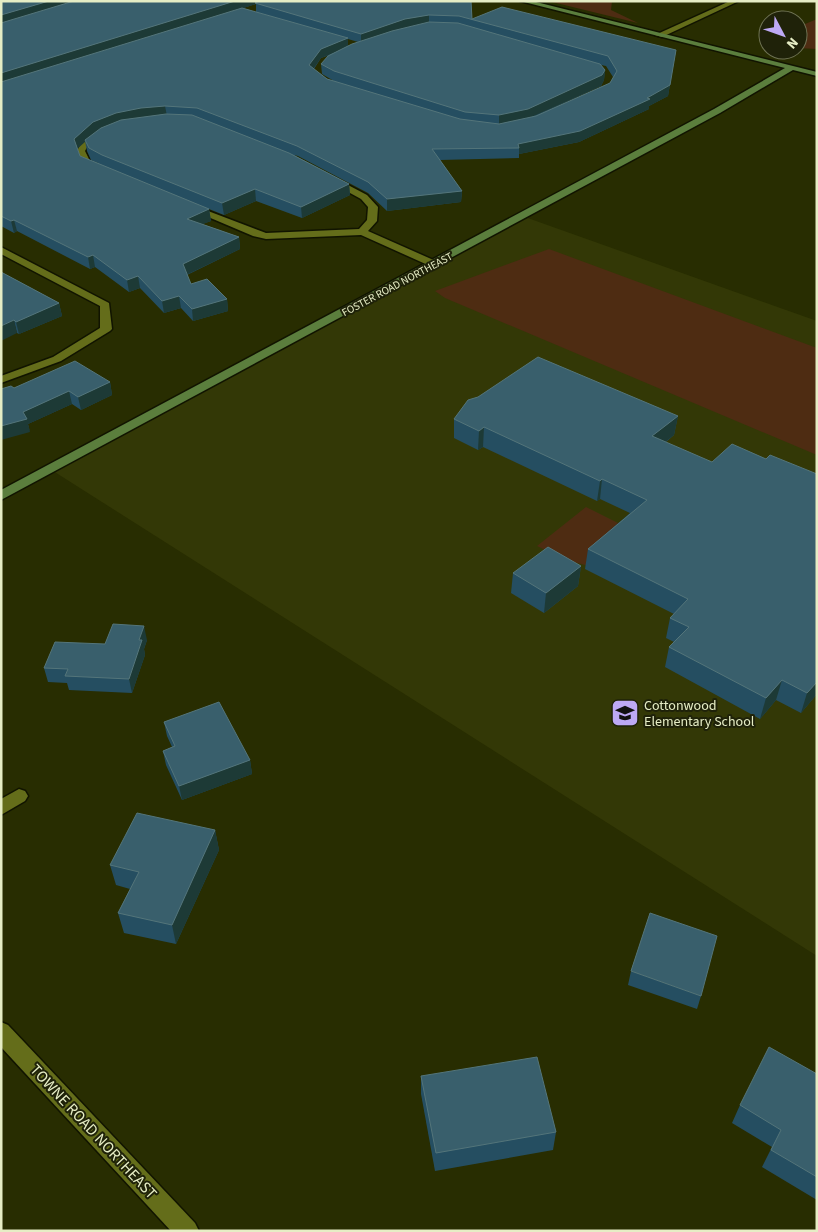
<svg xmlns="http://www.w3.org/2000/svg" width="818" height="1232" font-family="'Source Sans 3',sans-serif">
<rect width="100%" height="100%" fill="#282d01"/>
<polygon fill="#333806" points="522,216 817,321 817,956 50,469"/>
<g fill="#4e2c12">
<polygon points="548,1 612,1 611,10 638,23"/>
<polygon points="817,19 817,49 798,48 798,27"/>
<polygon points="549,249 817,348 817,455 445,298 435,291"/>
<polygon points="586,507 638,533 597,572 585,565 566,560 537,546"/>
</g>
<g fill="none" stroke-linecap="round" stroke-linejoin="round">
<g stroke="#111400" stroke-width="3">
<g id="street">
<polygon points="730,1 739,1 662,37 655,35"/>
<polygon points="100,133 107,135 88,145 85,151 90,161 101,169 97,172 83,165 77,151 82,141"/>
<polygon points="331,176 367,195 378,207 377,221 368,231 438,262 438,266 430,266 361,235 266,239 253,236 187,208 189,206 195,206 266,233 359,229 367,220 368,207 361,199 328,181 328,177"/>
<polygon points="1,247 109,303 112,329 110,331 61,361 1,383 1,376 53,357 100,328 100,306 1,254"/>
<polygon points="19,789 25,791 28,796 25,801 1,815 1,799"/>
<polygon points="1,1022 8,1025 195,1223 199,1231 171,1231 1,1047"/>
</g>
</g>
<g stroke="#111400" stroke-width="3">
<polygon id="secondary" points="520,1 532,1 817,72 817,76 793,70 720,113 1,500 1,490 714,109 785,68"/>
</g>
<use href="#street" fill="#646d1a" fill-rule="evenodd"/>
<use href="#secondary" fill="#5b7e3d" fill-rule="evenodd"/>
</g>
<g fill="#254e61" fill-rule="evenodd">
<path d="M1,1h470l1,18 204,31 -8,46 -19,10v3l-70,33 -60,12v4l-79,2 22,31 -1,11 -74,9 -19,-18 -70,-37 -4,-1 55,29 1,11 -48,23 -46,-17 -32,14 -15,-6 2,12 -9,3 37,13 1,12 -53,26 4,9 36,15 1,12 -35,10 -12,-13 -17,5 -24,-25 -11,4 -34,-25 -5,2 -73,-38 -3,2 -13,-7zM256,4v8l-13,-4zM348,39l10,3 -10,4zM330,55l-9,9 1,10 12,7 -7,-2 -13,-10 7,-11zM601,65l5,1 7,11 -3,6 -77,34 68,-31 3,-6 1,-10zM85,141l2,10 4,9 7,3 -18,-7 -3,-8z"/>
<polygon points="1,272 59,303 62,316 19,334 17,333"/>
<polygon points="110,382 112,395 81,410 72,404 28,424 30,432 14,388"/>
<polygon points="678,416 674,435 666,442 817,694 801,713 776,700 760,719 665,667 669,647 674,642 666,638 670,618 674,614 585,569 588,549 630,513 600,499 597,501 483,447 478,450 454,438 454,419"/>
<polygon points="581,566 578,586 544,613 511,593 513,573"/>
<polygon points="147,640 144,649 145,655 132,693 69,690 67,683 48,682 44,668 105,644"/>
<polygon points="164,722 250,760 252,774 182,800 166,765 163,751 172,747 167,736"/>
<polygon points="215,830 219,850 176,944 124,933 118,913 130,889 116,885 110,865"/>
<polygon points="631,971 701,996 697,1009 628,985"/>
<polygon points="817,1074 817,1200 762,1167 772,1147 732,1123 740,1105"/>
<polygon points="421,1076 556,1132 553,1150 435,1171 421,1094"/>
</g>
<g fill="#1d3a36">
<polygon points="49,1 82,1 1,25 1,15"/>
<polygon points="235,1 264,1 255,3 256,4 1,84 1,73"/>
<polygon points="429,15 429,24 361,43 361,34 405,19"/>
<polygon points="348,38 348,47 321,58 309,75 309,65 321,49"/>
<polygon points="676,50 668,96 649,106 649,109 579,142 519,154 519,148 518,144 647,98"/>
<polygon points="605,70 604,80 601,86 527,119 499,125 499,115"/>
<polygon points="165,106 167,116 95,133 76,150 74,139 93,122 116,113 141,108"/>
<polygon points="349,184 350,195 302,218 301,207"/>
<polygon points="255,189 256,201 224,215 222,203"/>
<polygon points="462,191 461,202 387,211 387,199"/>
<polygon points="209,209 211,221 188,230 187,219"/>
<polygon points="14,220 17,231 14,233 11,221"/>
<polygon points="239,237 240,249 184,276 183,264"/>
<polygon points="93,255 95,267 90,269 88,257"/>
<polygon points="138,276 140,288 129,292 127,280"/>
<polygon points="179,296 181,308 164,313 162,301"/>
<polygon points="227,299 228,311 193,321 192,309"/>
<polygon points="59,303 62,316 19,334 16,322"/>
<polygon points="14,320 17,333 1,341 1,326"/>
<polygon points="110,382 112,395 81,410 78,397"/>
<polygon points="69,391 72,404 28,424 30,432 1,440 1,426 23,412"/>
<polygon points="678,416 674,435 649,455 652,436"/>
<polygon points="484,427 483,447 478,450 479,431"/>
<polygon points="602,479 600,499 597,501 600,481"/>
<polygon points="581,566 578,586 544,613 546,593"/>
<polygon points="144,626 147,640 144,649 145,655 132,693 129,679 139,640"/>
<polygon points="782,680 776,700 760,719 766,698"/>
<polygon points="817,682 817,694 801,713 807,693"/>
<polygon points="250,760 252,774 182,800 179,786"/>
<polygon points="215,830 219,850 176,944 172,925"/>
</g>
<g fill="#395f6c" stroke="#54757a">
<polygon points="1,1 49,1 1,15"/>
<polygon points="74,1 235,1 1,73 1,23"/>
<polygon points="259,1 471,1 472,19 502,7 676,50 670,85 647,98 650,99 580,131 518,144 519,148 432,149 462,191 387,199 368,182 297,146 197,108 165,106 141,108 116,113 93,122 74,139 80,156 209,209 187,219 239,237 183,264 191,284 207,279 227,299 192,309 179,296 162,301 138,276 127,280 93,255 88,257 14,220 11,221 1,216 1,82 242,8 348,38 321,49 309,65 327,79 460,119 499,124 536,116 610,83 617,71 608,56 459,16 429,15 405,19 361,34 255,3"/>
<polygon points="429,22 458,23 600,64 605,70 602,75 528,109 499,115 465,112 334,71 321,64 328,56 352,44 392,31"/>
<polygon points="166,114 192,115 289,153 349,184 301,207 255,189 222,203 102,155 89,148 85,140 101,128 121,120"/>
<polygon points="1,272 59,303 16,322 14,320 1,326"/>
<polygon points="538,357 678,416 652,436 712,462 732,444 766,459 770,455 817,474 817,682 807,693 782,680 766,698 669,647 689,627 670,618 688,599 588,549 647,500 602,479 600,481 484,427 479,431 454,419 468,400 478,397"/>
<polygon points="75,361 110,382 78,397 69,391 23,412 27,419 1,426 1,389 11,386 14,388"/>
<polygon points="548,547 581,566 546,593 513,573"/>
<polygon points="113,624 144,626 139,640 142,640 129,679 65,676 68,669 44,668 55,642 105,644"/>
<polygon points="219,702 250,760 179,786 163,751 175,746 164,722"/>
<polygon points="137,813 215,830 172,925 118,913 139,872 110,865"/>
<polygon points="650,913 717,936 701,996 631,971"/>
<polygon points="769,1047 817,1074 817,1177 771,1150 781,1130 740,1105"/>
<polygon points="537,1057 556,1132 436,1153 421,1076"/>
</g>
<defs>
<g id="school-square" transform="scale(1.4375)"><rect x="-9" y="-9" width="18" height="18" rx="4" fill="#bda9f5" stroke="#1f2209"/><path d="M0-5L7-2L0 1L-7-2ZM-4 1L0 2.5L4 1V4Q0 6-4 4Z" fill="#111"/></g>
</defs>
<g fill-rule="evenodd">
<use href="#school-square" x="625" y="713"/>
</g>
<g text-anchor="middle" stroke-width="4" stroke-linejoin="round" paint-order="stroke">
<g font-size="11" fill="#e6edc5" stroke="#1f2209">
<text transform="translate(397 284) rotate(-28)" y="4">FOSTER ROAD NORTHEAST</text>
</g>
<g font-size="14" fill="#e6edc5" stroke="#1f2209" text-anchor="start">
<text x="644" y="710">Cottonwood<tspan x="644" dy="16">Elementary School</tspan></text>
</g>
<g font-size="16" fill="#e6edc5" stroke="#1f2209">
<text transform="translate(94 1131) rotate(47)" y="6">TOWNE ROAD NORTHEAST</text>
</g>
</g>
<rect width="818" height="1232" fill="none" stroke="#e6edc5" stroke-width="5"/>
<g transform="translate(783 35) rotate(131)"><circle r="24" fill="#1f2209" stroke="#6f7354"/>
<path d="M0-4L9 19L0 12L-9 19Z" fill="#bda9f5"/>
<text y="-8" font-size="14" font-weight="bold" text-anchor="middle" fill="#e6edc5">N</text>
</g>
</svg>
